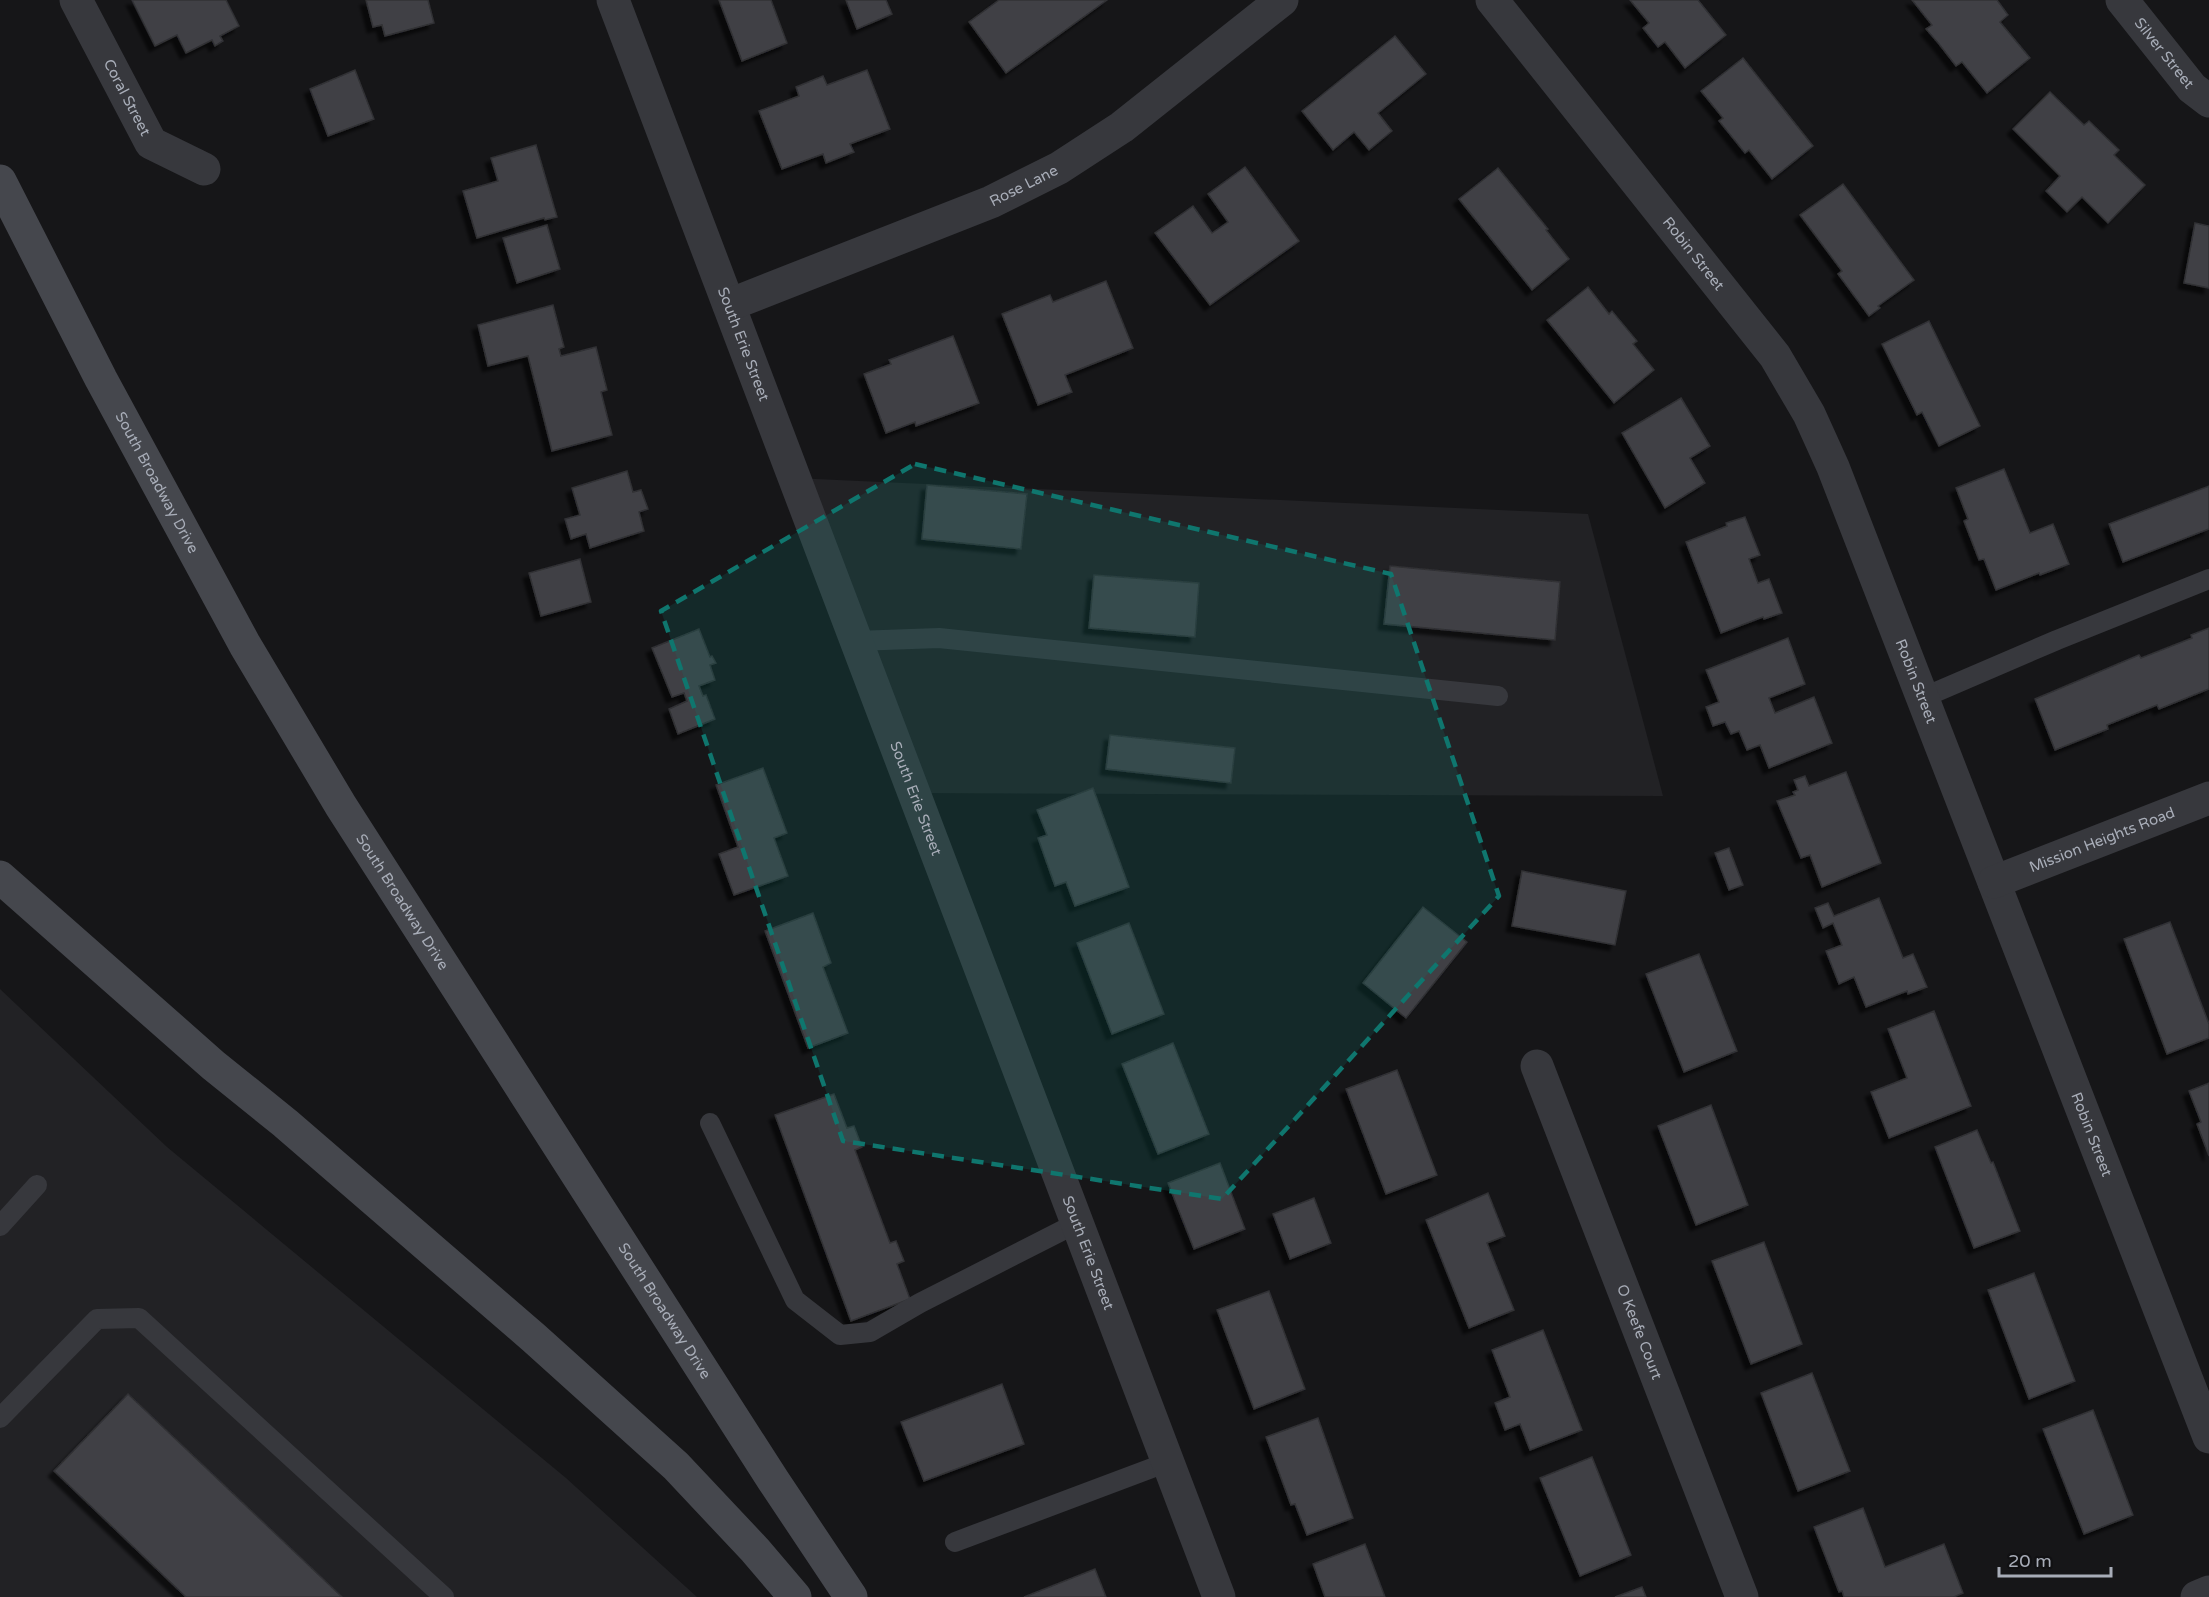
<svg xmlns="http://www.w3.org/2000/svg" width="2209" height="1597" font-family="'Varela Round',sans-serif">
<defs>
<filter id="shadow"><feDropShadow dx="-5.5" dy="5.5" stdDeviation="1.5" flood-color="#0009"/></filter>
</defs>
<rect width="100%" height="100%" fill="#161618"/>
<g fill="#222225">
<polygon points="794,478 1588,514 1663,796 914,793"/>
<polygon points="0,989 167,1147 566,1478 697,1597 0,1597"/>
</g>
<g fill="#404145" stroke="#303034" stroke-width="1.5" filter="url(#shadow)">
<polygon points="132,0 226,0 239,26 220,36 223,41 215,46 212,40 186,53 177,35 155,46"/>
<polygon points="366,0 428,0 434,23 385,36 382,25 373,27"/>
<polygon points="719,0 771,0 787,43 742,61"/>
<polygon points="846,0 886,0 892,14 857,29"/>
<polygon points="999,0 1107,0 1006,73 969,22"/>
<polygon points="1630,0 1698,0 1726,35 1685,68 1665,42 1658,47 1643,28 1649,23"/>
<polygon points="1912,0 1997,0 2008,15 2000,22 2030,58 1987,93 1962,62 1956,66 1939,44 1926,29 1932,25"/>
<polygon points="1395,36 1426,74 1378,113 1392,131 1369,150 1354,132 1333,150 1302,111"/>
<polygon points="1743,58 1813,146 1772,179 1749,150 1745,153 1719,121 1723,118 1701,91"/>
<polygon points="355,70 374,119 328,136 310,89"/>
<polygon points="867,70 890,129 850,144 854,152 826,163 823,154 782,169 759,111 799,96 796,87 823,76 827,85"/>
<polygon points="2050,92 2084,125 2089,121 2119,150 2114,155 2145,185 2108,223 2082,197 2067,212 2046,191 2060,176 2013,129"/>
<polygon points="536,145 557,217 545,220 544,218 477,238 463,191 498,181 491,158"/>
<polygon points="1245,167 1299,241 1210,305 1155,233 1193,206 1212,233 1228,222 1208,194"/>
<polygon points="1498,168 1548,229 1546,230 1569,259 1532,290 1459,199"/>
<polygon points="1843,184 1914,280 1878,306 1880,308 1869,316 1838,274 1842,271 1800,215"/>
<polygon points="2195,223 2209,226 2209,288 2184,283"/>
<polygon points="547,225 560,269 517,283 503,238"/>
<polygon points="1106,281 1133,348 1065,375 1072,392 1038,405 1002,314 1050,295 1053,302"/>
<polygon points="1588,287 1609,314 1612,311 1637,341 1633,344 1654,370 1614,403 1547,320"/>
<polygon points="553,305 564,347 559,349 561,356 596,347 607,390 601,392 612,435 552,451 528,356 488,366 478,325"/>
<polygon points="1929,321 1980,426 1939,446 1922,412 1917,415 1882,344"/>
<polygon points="953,336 979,403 916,426 915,422 886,433 864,374 891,364 889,360"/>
<polygon points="1681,398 1710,446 1690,458 1705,483 1665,508 1622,433"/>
<polygon points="2004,469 2030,533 2053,524 2069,564 2040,575 2039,573 1996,590 1984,559 1979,560 1964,521 1968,519 1956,488"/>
<polygon points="627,471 633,492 641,490 648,509 639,512 644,531 590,548 586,534 571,539 565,519 580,515 572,488"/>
<polygon points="927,485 1027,494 1021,549 922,539"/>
<polygon points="2209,486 2209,529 2123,562 2109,524"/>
<polygon points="1745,517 1760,555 1749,559 1758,583 1769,579 1782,613 1764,619 1763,617 1721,633 1686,542 1727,526 1726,523"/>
<polygon points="580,559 591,602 541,616 529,573"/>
<polygon points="1390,566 1560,582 1555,640 1384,624"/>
<polygon points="1094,575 1199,583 1195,637 1089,628"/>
<polygon points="2209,628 2209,689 2159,709 2157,705 2107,725 2108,729 2055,750 2035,699 2139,655 2141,658 2192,638 2191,635"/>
<polygon points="699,629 710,657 712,656 716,663 710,665 715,680 699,686 703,696 706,695 715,719 678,734 669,709 687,701 684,693 672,697 652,648"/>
<polygon points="1788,638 1805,684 1769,698 1775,713 1814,697 1832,743 1769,768 1760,745 1747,750 1739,731 1731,734 1725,722 1713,726 1706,707 1719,702 1706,670"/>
<polygon points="1110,735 1235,748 1231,783 1106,769"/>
<polygon points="763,768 787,833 774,838 788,876 734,895 719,854 738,847 716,785"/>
<polygon points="1846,772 1881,863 1822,887 1810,855 1801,858 1777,801 1795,795 1793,792 1798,790 1794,780 1805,776 1809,786"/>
<polygon points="1093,788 1129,887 1075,906 1066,882 1055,886 1038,838 1047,835 1037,810"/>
<polygon points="1729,848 1743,885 1729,890 1715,853"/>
<polygon points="1522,871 1626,891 1615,945 1512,926"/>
<polygon points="1879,898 1903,958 1913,954 1927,987 1908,994 1907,991 1866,1007 1854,977 1839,984 1826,951 1842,945 1833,923 1823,928 1815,908 1828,903 1834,916"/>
<polygon points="1423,907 1467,942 1406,1018 1363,983"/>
<polygon points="813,913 831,963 823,967 848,1033 808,1048 765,931"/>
<polygon points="2170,922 2209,1024 2209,1038 2167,1054 2124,939"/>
<polygon points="1129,923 1164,1014 1112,1034 1077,943"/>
<polygon points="1699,954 1737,1051 1684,1072 1646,974"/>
<polygon points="1934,1011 1971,1106 1889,1138 1871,1092 1907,1078 1888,1029"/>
<polygon points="1173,1043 1209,1134 1158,1154 1122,1064"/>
<polygon points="1397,1070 1437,1175 1386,1194 1346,1089"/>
<polygon points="2209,1083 2209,1156 2197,1124 2201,1122 2189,1091"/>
<polygon points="834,1094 847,1128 854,1126 862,1147 855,1150 890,1243 896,1241 904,1261 897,1264 910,1299 851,1321 775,1115"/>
<polygon points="1711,1105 1748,1205 1696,1225 1658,1126"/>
<polygon points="1977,1130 1991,1163 1993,1162 2020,1231 1974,1248 1935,1147"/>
<polygon points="1220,1163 1245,1229 1194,1249 1168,1183"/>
<polygon points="1488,1193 1505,1236 1487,1243 1514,1310 1469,1328 1426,1220"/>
<polygon points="1314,1198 1331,1243 1290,1259 1273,1214"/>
<polygon points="1764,1242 1802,1344 1751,1364 1712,1261"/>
<polygon points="2034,1273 2075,1381 2029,1399 1988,1290"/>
<polygon points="1269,1291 1305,1389 1254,1409 1217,1310"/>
<polygon points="1543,1330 1582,1430 1530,1450 1520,1424 1505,1430 1495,1403 1510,1397 1492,1350"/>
<polygon points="1812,1373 1850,1471 1798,1491 1761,1393"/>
<polygon points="1002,1384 1024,1444 924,1481 901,1422"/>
<polygon points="128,1394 342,1597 186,1597 54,1471"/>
<polygon points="2093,1410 2133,1515 2084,1534 2043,1429"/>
<polygon points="1318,1418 1353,1518 1307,1535 1295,1504 1291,1505 1266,1437"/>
<polygon points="1592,1457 1631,1555 1580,1576 1540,1478"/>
<polygon points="1863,1508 1885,1567 1944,1544 1963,1593 1954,1597 1844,1597 1842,1591 1839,1592 1814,1527"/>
<polygon points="1365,1544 1385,1597 1325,1597 1313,1564"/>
<polygon points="1095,1569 1106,1597 1024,1597"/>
<polygon points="1642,1587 1646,1597 1615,1597"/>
</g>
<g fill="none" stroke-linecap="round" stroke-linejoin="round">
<g stroke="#37383d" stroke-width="20">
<polyline points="856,641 939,638 1498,696"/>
<polyline points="1922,698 2057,640 2209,579"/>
<polyline points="710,1123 795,1300 840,1335 870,1332 920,1303 1077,1223"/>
<polyline points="0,1226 37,1185"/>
<polyline points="0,1418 97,1319 139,1318 444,1597"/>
<polyline points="955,1542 1168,1462"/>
</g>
<g stroke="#37383d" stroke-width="33">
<path id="s1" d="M76,0l75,143 53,26"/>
<path id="s2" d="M613,0l606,1597"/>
<path id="s3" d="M1492,0l283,356 34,58 24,53 376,970"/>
<path id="s4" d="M2122,0l70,88 17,13"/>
<path id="s5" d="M729,305l262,-103 68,-34 63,-41 160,-127"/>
<path id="s6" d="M1994,882l215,-84"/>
<path id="s7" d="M1537,1066l205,531"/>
<polyline points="2197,1597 2209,1592"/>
</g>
<g stroke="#45474d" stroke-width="33">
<path id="s8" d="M0,181l101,198 144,266 96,161 432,674 78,117"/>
<polyline points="0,877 213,1065 285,1123 534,1338 676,1466 755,1550 795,1597"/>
</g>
</g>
<path fill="#0f766e" fill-opacity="0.2" stroke="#0f766e" stroke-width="4.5" stroke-dasharray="12 8" stroke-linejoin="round" d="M915,464l476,110 108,322 -277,303 -379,-58 -182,-530z"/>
<g text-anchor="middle" stroke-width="5" stroke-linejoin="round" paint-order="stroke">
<g font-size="15" fill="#a8adb8" stroke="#111113">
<text dy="5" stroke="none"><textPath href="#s4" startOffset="68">Silver Street</textPath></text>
<text dy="5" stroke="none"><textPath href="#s1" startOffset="110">Coral Street</textPath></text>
<text dy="5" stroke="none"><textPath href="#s5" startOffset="318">Rose Lane</textPath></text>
<text dy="5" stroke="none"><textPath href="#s3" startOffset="324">Robin Street</textPath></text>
<text dy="5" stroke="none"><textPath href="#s2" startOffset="368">South Erie Street</textPath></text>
<text dy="5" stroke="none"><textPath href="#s8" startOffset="340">South Broadway Drive</textPath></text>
<text dy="5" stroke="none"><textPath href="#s3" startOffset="810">Robin Street</textPath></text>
<text dy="5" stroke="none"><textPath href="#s2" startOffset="854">South Erie Street</textPath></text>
<text dy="5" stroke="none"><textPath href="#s6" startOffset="116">Mission Heights Road</textPath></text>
<text dy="5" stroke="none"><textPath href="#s8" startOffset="826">South Broadway Drive</textPath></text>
<text dy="5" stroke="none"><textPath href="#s3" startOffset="1296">Robin Street</textPath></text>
<text dy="5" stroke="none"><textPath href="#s2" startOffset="1340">South Erie Street</textPath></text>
<text dy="5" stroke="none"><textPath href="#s8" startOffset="1312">South Broadway Drive</textPath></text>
<text dy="5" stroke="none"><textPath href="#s7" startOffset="285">O Keefe Court</textPath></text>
</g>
</g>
<path d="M1999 1567v9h112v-9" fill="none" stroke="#a8adb8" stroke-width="3"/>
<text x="2008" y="1567" font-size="18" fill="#a8adb8" stroke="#111113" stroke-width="4.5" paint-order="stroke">20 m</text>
</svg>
